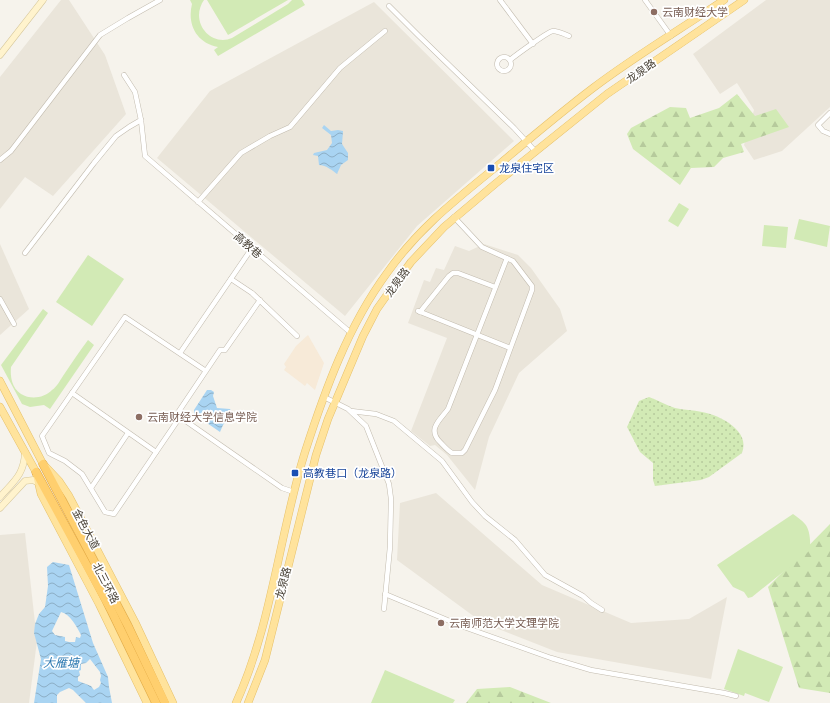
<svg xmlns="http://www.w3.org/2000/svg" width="830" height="703" font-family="'Source Sans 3','Noto Sans SC',sans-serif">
<defs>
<pattern id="grass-dots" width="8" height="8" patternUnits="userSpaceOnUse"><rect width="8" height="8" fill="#d2eab5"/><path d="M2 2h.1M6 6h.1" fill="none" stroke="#b6ca9c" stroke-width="1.8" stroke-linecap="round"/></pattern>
<pattern id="forest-firs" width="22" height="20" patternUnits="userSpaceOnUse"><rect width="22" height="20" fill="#d2eab5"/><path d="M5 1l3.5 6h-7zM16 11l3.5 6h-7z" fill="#b6ca9c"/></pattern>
<pattern id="water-waves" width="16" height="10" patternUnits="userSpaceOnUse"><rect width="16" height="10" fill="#a9d4f2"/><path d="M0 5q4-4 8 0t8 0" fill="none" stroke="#8caec5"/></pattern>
</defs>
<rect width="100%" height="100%" fill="#f6f3ec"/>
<g fill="#eae5da">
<polygon points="61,0 69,0 105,55 126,114 53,196 25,177 0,209 0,77"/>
<polygon points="766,0 830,0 830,107 782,151 754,160 744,145 754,110 737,83 720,94 693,54"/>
<polygon points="374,2 514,141 417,226 345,316 157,158 210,91"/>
<polygon points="0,244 29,309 0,335"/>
<polygon points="484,244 518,255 531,268 560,309 567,331 519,373 489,437 475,490 447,455 435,445 430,446 411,431 447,338 408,323 424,280 430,282 436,268 444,270 455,246 469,251"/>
<polygon points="436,493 542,585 631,623 689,619 727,597 711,679 557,652 483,623 397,560 400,503"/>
<polygon points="25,533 37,641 29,703 0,703 0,535"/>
</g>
<polygon fill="#f7ead8" points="308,335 324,363 315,390 307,383 305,386 284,370 286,367 284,364 296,346"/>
<path fill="url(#grass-dots)" d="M649,397c8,3 17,8 26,11 9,2 18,2 27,4 18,3 49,19 40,41l-33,24 -8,3 -46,6 -2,-6v-17l-13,-11 -13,-25 12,-26z"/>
<g fill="url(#forest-firs)">
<polygon points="737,94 755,116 776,109 789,127 741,144 744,152 723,158 714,167 691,168 680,185 633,149 627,134 631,128 670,107 686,108 690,118 719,108"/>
<polygon points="830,524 830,693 799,688 768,587"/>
<polygon points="510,687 551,703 466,703 477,689"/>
</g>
<g fill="#d2eab5">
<path d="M190,0h14c-3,4 -5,10 -5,15 0,17 17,30 33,23l56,-34 4,-4h10l3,5 -87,51 -4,-6 4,-3c-22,-4 -31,-23 -26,-43z"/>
<polygon points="207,0 288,0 228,35"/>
<polygon points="679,203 689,209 678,227 668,221"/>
<polygon points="799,219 830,226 827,247 794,239"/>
<polygon points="764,225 788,227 786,248 762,246"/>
<polygon points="88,255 124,279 92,326 56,302"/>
<path d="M43,309l5,4 -37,54c-1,10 1,21 10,27 10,6 23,4 31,-4 5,-3 8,-10 11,-14 8,-12 16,-24 25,-36l6,5 -44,64 -6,-4 -14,2 -8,-3 -21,-39z"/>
<path d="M793,514c4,3 9,6 12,10 5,5 7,23 3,28l-56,45 -4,1 -4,-6 -11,-5 -16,-22z"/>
<polygon points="738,649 783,667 769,702 745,693 744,696 724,689"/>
<polygon points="385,670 455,700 453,703 371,703"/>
</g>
<g fill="url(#water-waves)" fill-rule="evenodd">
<path d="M324,125l7,6 7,-1 5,1v1l-1,12 6,9v7l-7,5 -4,9c-4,-3 -11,-9 -18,-9l-1,-9 -5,-1 1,-2 13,-3 5,-7 -1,-8 -9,-7z"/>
<polygon points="207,390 211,390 214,392 213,396 217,408 230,409 232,413 223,425 220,432 194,414 194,410"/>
<path d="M53,562l16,3 24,78 15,34 1,10 3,16h-26l-13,-13 -4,-2 -9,4 -3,3v8h-23l7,-44 -7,-26 1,-9 4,-10 6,-7 3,-21 -1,-19zM61,612c9,2 16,15 20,23l-1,3 -4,-1 -1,5h-6l-4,-1v-4l-10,-2 -3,-4zM90,659l10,13 1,4 -1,4 1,3 -2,4 -5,3 -3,-4 -13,-5v-4l2,-2 -1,-4 2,-1v-6l5,-1z"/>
</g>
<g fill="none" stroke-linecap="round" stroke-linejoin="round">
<g stroke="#c2bbae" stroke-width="5.5">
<g id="street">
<polyline points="500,0 533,44"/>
<polyline points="645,0 671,36"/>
<polyline points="389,6 418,35 514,128 535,151"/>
<circle cx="504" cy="64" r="7"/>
<path d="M510,60c6,-5 39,-29 43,-29 5,0 11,3 16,5"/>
<polyline points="124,75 135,92 141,120 145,156 351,333"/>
<polyline points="830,113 818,125 823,131 830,134"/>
<polyline points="0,160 11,151 100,35 128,18 160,0"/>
<polyline points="198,202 241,153 270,136 290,127 340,68 385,31"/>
<path d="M454,217l28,30 31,14 19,25v4l-37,100 -30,60 -3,3h-10c-5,-3 -8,-7 -12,-11 -13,-13 0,-22 8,-33l59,-151"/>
<polyline points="25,253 94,163 116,136 129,127 141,120"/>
<polyline points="231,279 252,293 297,336"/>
<polyline points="0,299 14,324"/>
<polyline points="418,311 510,348"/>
<polyline points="420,312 449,276 453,273 458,273 495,287"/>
<polyline points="180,353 252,248"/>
<polyline points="206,371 125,317 42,436 49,453 65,461 82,474 105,512 114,514 180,417 179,411 220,350 225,350 260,300"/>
<polyline points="72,393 156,452"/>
<polyline points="324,397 348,409 366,426 389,484 391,499 390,547 384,609"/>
<polyline points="351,411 376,414 394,421 442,461 472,502 485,516 515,540 545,575 583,596 591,603 602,610"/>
<polyline points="180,417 282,488 294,492"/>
<polyline points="91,488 128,433"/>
<polyline points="385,594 464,627 551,658 591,670 724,693 736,696"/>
</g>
</g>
<g stroke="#d6c79b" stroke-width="7">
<g id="secondary">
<polyline points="0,55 43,0"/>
<path d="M0,497c14,-16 24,-22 25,-45"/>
<polyline points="0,508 25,481 33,480 41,484"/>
</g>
</g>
<g stroke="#e6c16a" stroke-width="8">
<g id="primary">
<polyline points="0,381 43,464 59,481 69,496 135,622 173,703"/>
<polyline points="0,407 36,472 41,494 99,604 147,703"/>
<path d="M236,703c36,-79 43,-168 69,-251 20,-62 43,-126 82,-179 31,-44 67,-72 109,-106 32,-27 64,-54 97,-79 42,-32 88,-59 131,-88"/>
<polyline points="248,703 265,660 316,455 328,419 363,336 377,309 394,285 411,262 444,227 495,184 607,94 744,0"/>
</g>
</g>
<g stroke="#e0a43c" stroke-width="9">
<g id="highway">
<polyline points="43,464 128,626 165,703"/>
<polyline points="36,472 111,610 156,703"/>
</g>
</g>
<use href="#street" stroke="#fff" stroke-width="4.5"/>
<use href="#secondary" stroke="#fff3cd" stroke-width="6"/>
<use href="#primary" stroke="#ffe39c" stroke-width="7"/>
<use href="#highway" stroke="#ffcf6e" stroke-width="8"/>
</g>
<g fill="#8d6e63" stroke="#fff" stroke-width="1.5">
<circle cx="654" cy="12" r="4"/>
<circle cx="139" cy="417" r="4"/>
<circle cx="441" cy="623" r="4"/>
</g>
<g fill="#1a4fb4" stroke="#fff" stroke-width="1.5">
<rect x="487" y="164" width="8" height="8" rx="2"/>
<rect x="291" y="469" width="8" height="8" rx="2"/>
</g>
<g text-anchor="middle" stroke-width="3.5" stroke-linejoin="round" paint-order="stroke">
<g font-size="11" fill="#785e54" stroke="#fff" text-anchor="start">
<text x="662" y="16">云南财经大学</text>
<text x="147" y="421">云南财经大学信息学院</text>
<text x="449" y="627">云南师范大学文理学院</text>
</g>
<g font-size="11" fill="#4b4439" stroke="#fff">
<text transform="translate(641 71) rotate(-35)" y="4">龙泉路</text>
<text transform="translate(248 245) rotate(41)" y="4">高教巷</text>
<text transform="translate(397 282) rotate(-54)" y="4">龙泉路</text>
<text transform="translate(86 529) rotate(62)" y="4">金色大道</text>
<text transform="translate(106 583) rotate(63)" y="4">北三环路</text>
<text transform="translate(283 583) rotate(-76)" y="4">龙泉路</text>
</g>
<g font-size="11" fill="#164399" stroke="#fff" text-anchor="start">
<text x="499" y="172">龙泉住宅区</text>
<text x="303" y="477">高教巷口（龙泉路）</text>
</g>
<g font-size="12" font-style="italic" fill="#2e7ab2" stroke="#fff">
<text x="61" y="667">大雁塘</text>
</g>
</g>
</svg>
